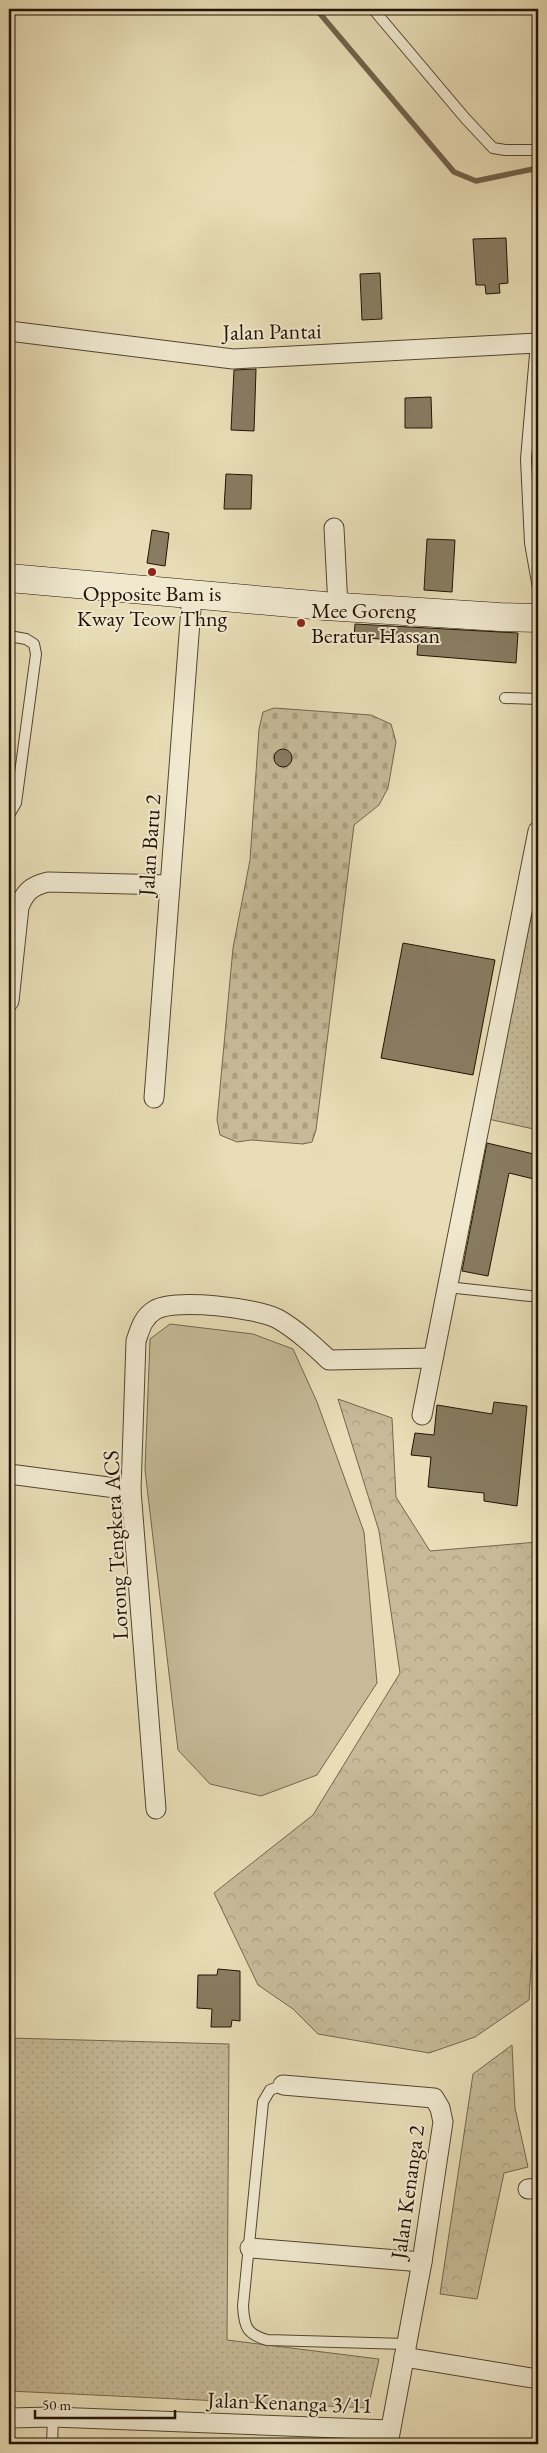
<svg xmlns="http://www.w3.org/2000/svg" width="547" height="2453" font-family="'EB Garamond',serif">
<defs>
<pattern id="grass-dots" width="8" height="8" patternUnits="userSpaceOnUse" patternTransform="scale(1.25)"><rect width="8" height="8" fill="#c6ba98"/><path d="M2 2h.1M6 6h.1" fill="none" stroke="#aa9f81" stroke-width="1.8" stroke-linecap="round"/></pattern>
<pattern id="forest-crowns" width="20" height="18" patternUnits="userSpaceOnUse" patternTransform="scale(1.25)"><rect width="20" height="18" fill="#c6ba98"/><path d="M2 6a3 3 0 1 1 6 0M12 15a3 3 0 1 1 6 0" fill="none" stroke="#aa9f81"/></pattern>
<pattern id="cemetery-stones" width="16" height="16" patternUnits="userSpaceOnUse" patternTransform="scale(1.25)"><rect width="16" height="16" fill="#c6ba98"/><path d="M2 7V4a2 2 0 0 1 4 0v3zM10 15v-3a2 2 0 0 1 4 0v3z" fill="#aa9f81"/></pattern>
</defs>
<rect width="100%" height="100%" fill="#e8ddb6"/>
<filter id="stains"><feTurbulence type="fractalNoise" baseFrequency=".004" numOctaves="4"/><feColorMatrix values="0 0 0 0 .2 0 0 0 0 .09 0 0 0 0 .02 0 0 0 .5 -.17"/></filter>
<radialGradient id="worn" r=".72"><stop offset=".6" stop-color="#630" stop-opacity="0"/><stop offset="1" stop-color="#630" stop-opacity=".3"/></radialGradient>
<g fill="url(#grass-dots)" stroke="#74664e">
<polygon points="538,884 538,1130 488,1119"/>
<polygon points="9,2038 229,2044 227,2340 379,2359 368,2408 9,2391"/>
</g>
<g fill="url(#forest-crowns)" stroke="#74664e">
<polygon points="338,1399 392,1418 396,1497 430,1551 538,1542 536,1889 529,2000 475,2037 429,2053 318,2034 293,2009 258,1985 214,1893 313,1815 400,1673 379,1531"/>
<polygon points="512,2045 515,2108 528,2167 504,2173 477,2299 440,2294 473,2074"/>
</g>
<polygon fill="url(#cemetery-stones)" stroke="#74664e" points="274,708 371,715 391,724 396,742 388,788 379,805 354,825 316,1130 312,1142 303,1144 251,1140 237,1142 220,1135 217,1120 233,948 250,860 259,729 263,712"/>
<polygon fill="#c6ba98" stroke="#74664e" points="170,1324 253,1334 293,1349 317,1402 364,1532 377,1683 317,1775 261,1796 210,1784 178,1750 145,1470 150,1339"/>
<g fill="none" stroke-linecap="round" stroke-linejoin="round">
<polyline stroke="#70624a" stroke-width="5.5" points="316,9 454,172 476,181 538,168"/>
</g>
<g fill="#887c61" stroke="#211204">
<polygon points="506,238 508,283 499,284 500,293 486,294 485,285 476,285 473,239"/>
<polygon points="380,273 382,319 362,320 360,274"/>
<polygon points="256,369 254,431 231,430 234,370"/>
<polygon points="431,397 432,428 405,428 405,398"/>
<polygon points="226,474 252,475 251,509 224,509"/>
<polygon points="152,530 169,533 165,566 147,563"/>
<polygon points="427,539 455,540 452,592 424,590"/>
<polygon points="355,624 518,633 516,663 417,655 418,642 354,637"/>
<circle cx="283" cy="758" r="9"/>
<polygon points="403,943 495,960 473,1075 381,1058"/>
<polygon points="487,1143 538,1155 538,1180 509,1173 488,1276 462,1271"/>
<polygon points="494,1402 527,1406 517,1506 484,1501 484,1493 428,1487 431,1457 411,1455 415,1433 434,1435 437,1405 492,1414"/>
<polygon points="218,1969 240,1971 240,2021 232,2020 231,2027 211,2027 212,2009 197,2008 198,1975 217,1975"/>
</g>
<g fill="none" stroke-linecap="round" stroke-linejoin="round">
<g stroke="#534530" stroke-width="12">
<g id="service">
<polyline points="373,9 465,118 493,148 505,150 538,150"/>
<polyline points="536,343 526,459 530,543 538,588"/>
<polyline points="9,636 26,639 34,644 36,654 16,803 9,815"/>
<polyline points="505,698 538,699"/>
<polyline points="447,1287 530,1296"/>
<path d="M283,2085l-13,5 -7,12 -20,204c1,21 4,28 24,34l139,4"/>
<polyline points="52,2444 53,2417"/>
</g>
</g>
<g stroke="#534530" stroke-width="21">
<g id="minor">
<polyline points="9,331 233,359 538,343"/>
<polyline points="334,528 338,607"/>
<path d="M9,1001l10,-94c6,-15 12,-21 29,-25l122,3"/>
<polyline points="154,1098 192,595"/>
<polyline points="422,1415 538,831"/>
<polyline points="9,1474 131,1490"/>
<path d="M156,1809l-25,-319 5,-149c4,-12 7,-24 19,-31 20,-12 103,-2 123,9 19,11 35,26 51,41l104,-2"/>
<polyline points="283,2085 434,2098 440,2108 443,2122 422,2262 388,2444"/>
<polyline points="528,2189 538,2188"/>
<polyline points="250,2248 422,2262"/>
<polyline points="404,2357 538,2379"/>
<polyline points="9,2418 53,2417 390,2430"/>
</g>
</g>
<g stroke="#211204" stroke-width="29">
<polyline id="secondary" points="9,578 325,606 500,617 538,618"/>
</g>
<use href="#service" stroke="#f0e9d0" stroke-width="10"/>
<use href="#minor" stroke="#f0e9d0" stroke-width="19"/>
<use href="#secondary" stroke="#f0e9d0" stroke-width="28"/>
</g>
<g fill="#8f2418" stroke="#f0e9d0" stroke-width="2">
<circle cx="152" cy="572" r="5"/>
<circle cx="301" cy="623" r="5"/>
</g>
<g text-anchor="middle" stroke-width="4" stroke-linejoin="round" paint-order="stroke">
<g font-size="22" fill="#211204" stroke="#f0e9d0">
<text transform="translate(272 331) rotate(-1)" y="8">Jalan Pantai</text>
<text transform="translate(149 845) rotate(-86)" y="8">Jalan Baru 2</text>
<text transform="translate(115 1545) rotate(-93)" y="8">Lorong Tengkera ACS</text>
<text transform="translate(407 2192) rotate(-82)" y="8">Jalan Kenanga 2</text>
<text transform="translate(290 2402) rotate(2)" y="8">Jalan Kenanga 3/11</text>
</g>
<g font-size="22" fill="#211204" stroke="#f0e9d0">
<text x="152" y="601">Opposite Bam is<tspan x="152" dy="25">Kway Teow Thng</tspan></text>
<text x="311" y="618" text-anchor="start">Mee Goreng<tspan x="311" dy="25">Beratur Hassan</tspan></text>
</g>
</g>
<rect width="547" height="2453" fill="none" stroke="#e8ddb6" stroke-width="30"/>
<rect x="10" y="10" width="527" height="2433" fill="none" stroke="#211204" stroke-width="2.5"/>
<rect x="15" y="15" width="517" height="2423" fill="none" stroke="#211204"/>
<path d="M35 2410v8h140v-8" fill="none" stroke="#211204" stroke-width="2.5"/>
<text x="42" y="2410" font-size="15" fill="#211204" stroke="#f0e9d0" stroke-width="4" paint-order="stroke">50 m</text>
<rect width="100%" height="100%" filter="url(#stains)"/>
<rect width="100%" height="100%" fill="url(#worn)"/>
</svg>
